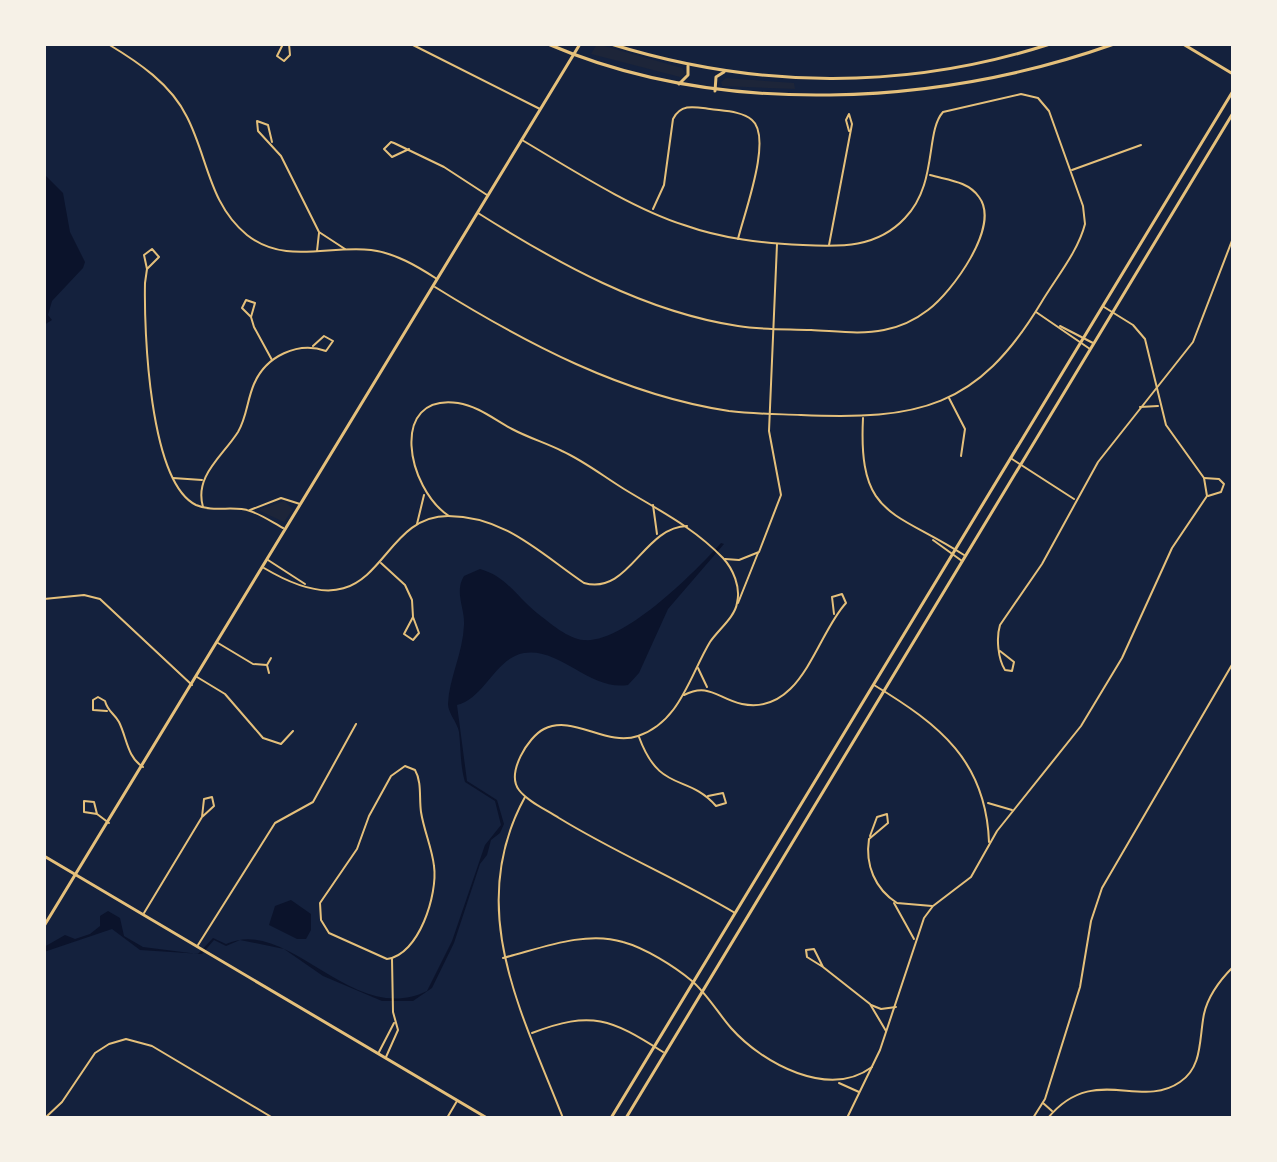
<svg xmlns="http://www.w3.org/2000/svg" width="1277" height="1162" font-family="Raleway,sans-serif">
<rect width="100%" height="100%" fill="#14213d"/>
<g fill="#1d2539">
<polygon points="597,44 682,68 686,74 680,77 591,54"/>
<polygon points="726,78 794,83 795,89 722,86 721,82"/>
<polygon points="284,501 293,509 284,522 258,510"/>
</g>
<g fill="#0b132b">
<polygon points="44,174 63,193 70,232 85,262 83,268 52,301 48,315 52,320 44,325"/>
<path d="M721,543l3,1 -56,65 -29,64 -11,12c-38,6 -68,-38 -104,-32 -29,5 -39,45 -67,52l10,76 30,19 7,24 -4,9 -9,7 -4,15 -7,9 -26,79 -22,45 -19,13h-31l-59,-25 -39,-27 -44,-9 -14,6 -12,-6 -12,14 -62,-4 -28,-21 -68,23v-5l21,-12 10,4 15,-5 10,-8v-10l8,-5 12,7 4,18 19,11 55,7 15,-16 13,6c63,-29 126,84 201,47l25,-50 33,-96 16,-20 -6,-24 -30,-19c-5,-17 -4,-33 -6,-50 -2,-10 -11,-19 -11,-28 1,-26 15,-51 16,-79 1,-17 -10,-33 0,-49l16,-7c26,7 37,28 57,44 13,10 31,26 47,27 40,4 112,-69 137,-97z"/>
<polygon points="291,900 311,914 311,930 306,939 297,939 269,925 275,906"/>
</g>
<g fill="none" stroke-linecap="round" stroke-linejoin="round">
<g stroke="#e5c07b" stroke-width="2">
<path d="M108,44c30,18 63,40 79,73 21,41 22,87 60,118 38,30 81,10 124,15 24,3 46,16 66,29"/>
<polyline points="283,44 277,56 284,61 290,55 289,44"/>
<polyline points="411,44 540,109"/>
<polyline points="272,142 268,125 257,121 258,131 281,156 319,232 345,249"/>
<polyline points="409,149 392,157 384,149 391,142 394,143 444,167 487,195"/>
<polyline points="1072,170 1141,145"/>
<path d="M653,209l11,-24 9,-66c8,-16 22,-12 37,-10 13,2 32,2 42,11 21,17 -8,94 -14,119"/>
<path d="M478,213c79,50 167,99 260,113 24,4 49,3 73,4 24,1 50,5 73,0 16,-3 31,-10 44,-20 24,-18 73,-84 51,-113 -11,-16 -32,-17 -49,-22"/>
<polyline points="829,245 852,124 849,114 846,120 849,131"/>
<polyline points="317,251 319,233"/>
<path d="M147,269l-3,-14 8,-6 7,8 -12,12 -2,14c-1,47 4,199 51,222 18,8 37,0 54,6 12,4 22,11 33,17"/>
<path d="M435,287c90,56 188,108 294,124 24,3 48,3 72,4 117,5 176,-6 240,-112 14,-24 37,-51 44,-79l-2,-18 -34,-95 -11,-13 -17,-4 -78,18c-18,20 -5,72 -38,106 -28,30 -64,29 -102,27 -41,-2 -80,-6 -119,-20 -53,-17 -113,-56 -162,-85"/>
<polyline points="1036,312 1090,349"/>
<polyline points="251,317 242,308 246,300 255,303 251,317 254,327 272,360"/>
<polyline points="1060,326 1093,343"/>
<polyline points="949,398 965,429 961,456"/>
<polyline points="1140,407 1158,406"/>
<path d="M863,418c-5,100 31,92 101,137"/>
<polyline points="1012,459 1074,499"/>
<polyline points="173,478 202,480"/>
<polyline points="1204,478 1219,479 1224,484 1221,492 1208,496"/>
<polyline points="653,505 657,534"/>
<path d="M203,507c-9,-31 19,-50 35,-75 9,-15 9,-32 16,-48 12,-28 44,-43 72,-33l7,-10 -9,-5 -11,10"/>
<polyline points="250,510 281,498 300,504"/>
<path d="M449,516c-42,-27 -61,-123 9,-113 20,3 37,17 54,26 17,9 34,14 50,22 22,10 41,25 62,38 36,22 69,38 99,69 10,11 18,29 14,45 -2,14 -19,27 -27,39 -20,33 -30,80 -72,94 -32,11 -65,-22 -94,-7 -16,8 -38,44 -25,61 9,12 28,20 40,28 57,35 119,61 176,95"/>
<polyline points="417,524 424,495"/>
<polyline points="933,540 962,561"/>
<polyline points="725,559 739,560 759,552 781,495 769,431 777,244"/>
<polyline points="268,560 305,584"/>
<polyline points="381,563 405,585 412,600 413,617 404,634 413,640 419,633 413,617"/>
<path d="M264,568c121,72 108,-52 184,-52 57,0 93,38 136,67 45,13 59,-56 103,-57"/>
<polyline points="1233,577 1233,601"/>
<polyline points="44,599 84,595 100,599 192,685"/>
<polyline points="738,603 758,553"/>
<polyline points="218,643 253,664 267,665"/>
<path d="M1000,651l14,11 -2,9 -7,-1c-7,-11 -9,-32 -5,-45l42,-61 56,-102 95,-120 40,-104"/>
<polyline points="698,668 707,687"/>
<polyline points="269,673 267,665 271,658"/>
<polyline points="197,677 225,694 263,738 281,744 293,731"/>
<path d="M874,685c66,40 112,76 115,157"/>
<path d="M684,695c25,-13 34,4 58,9 60,12 74,-69 104,-101l-4,-9 -10,3 2,17"/>
<path d="M107,711l-14,-1v-10l5,-3 7,4c3,11 9,12 14,21 8,16 8,35 24,45"/>
<path d="M639,737c21,57 48,36 77,69l10,-3 -3,-10 -15,3"/>
<path d="M405,766l10,4c7,12 4,28 6,42 3,19 11,36 13,54 4,28 -15,89 -47,93l-58,-26 -8,-13 -1,-17 37,-54 12,-33 22,-40z"/>
<path d="M525,797c-61,111 -3,216 38,321"/>
<polyline points="988,803 1012,810"/>
<polyline points="97,814 84,812 84,801 94,802 97,814 109,823"/>
<path d="M870,836l7,-19 10,-3 1,9 -19,16c-4,26 6,50 28,64l35,3"/>
<polyline points="894,903 914,939"/>
<polyline points="144,913 202,817 214,806 212,797 204,799 202,817"/>
<polyline points="198,945 275,823 313,802 356,724"/>
<path d="M503,958c36,-9 82,-28 120,-16 22,6 51,24 69,39 15,13 26,32 39,47 32,36 98,71 141,39"/>
<polyline points="823,967 807,957 806,950 814,949 823,967 870,1004 886,1031"/>
<polyline points="871,1005 881,1009 896,1007"/>
<path d="M532,1033c60,-23 79,-14 131,19"/>
<polyline points="379,1052 394,1023"/>
<polyline points="386,1057 398,1030 393,1012 392,959"/>
<polyline points="839,1083 859,1092"/>
<polyline points="1043,1103 1052,1111"/>
<polyline points="45,1118 62,1102 95,1053 109,1044 126,1039 152,1046 273,1118"/>
<polyline points="447,1118 457,1101"/>
<polyline points="847,1118 880,1050 924,918 933,906 971,877 997,831 1081,726 1122,658 1172,548 1207,496 1204,478 1166,425 1145,339 1133,325 1104,307"/>
<polyline points="1033,1118 1045,1099 1080,987 1091,921 1102,888 1233,663"/>
<path d="M1048,1118c45,-55 92,-8 132,-36 23,-15 19,-44 24,-68 4,-18 16,-34 29,-47"/>
</g>
<g stroke="#e5c07b" stroke-width="3">
<polyline points="44,856 487,1118"/>
<polyline points="44,926 580,44"/>
</g>
<g stroke="#e5c07b" stroke-width="3">
<path d="M548,44c172,74 391,62 566,0"/>
<path d="M611,44c144,45 294,47 439,0"/>
<polyline points="1183,44 1233,74"/>
<polyline points="679,84 688,75 688,66"/>
<polyline points="715,91 716,77 724,72"/>
<polyline points="611,1118 1233,91"/>
<polyline points="626,1118 1233,113"/>
</g>
</g>
<rect width="1277" height="1162" fill="none" stroke="#f6f1e7" stroke-width="92"/>
</svg>
